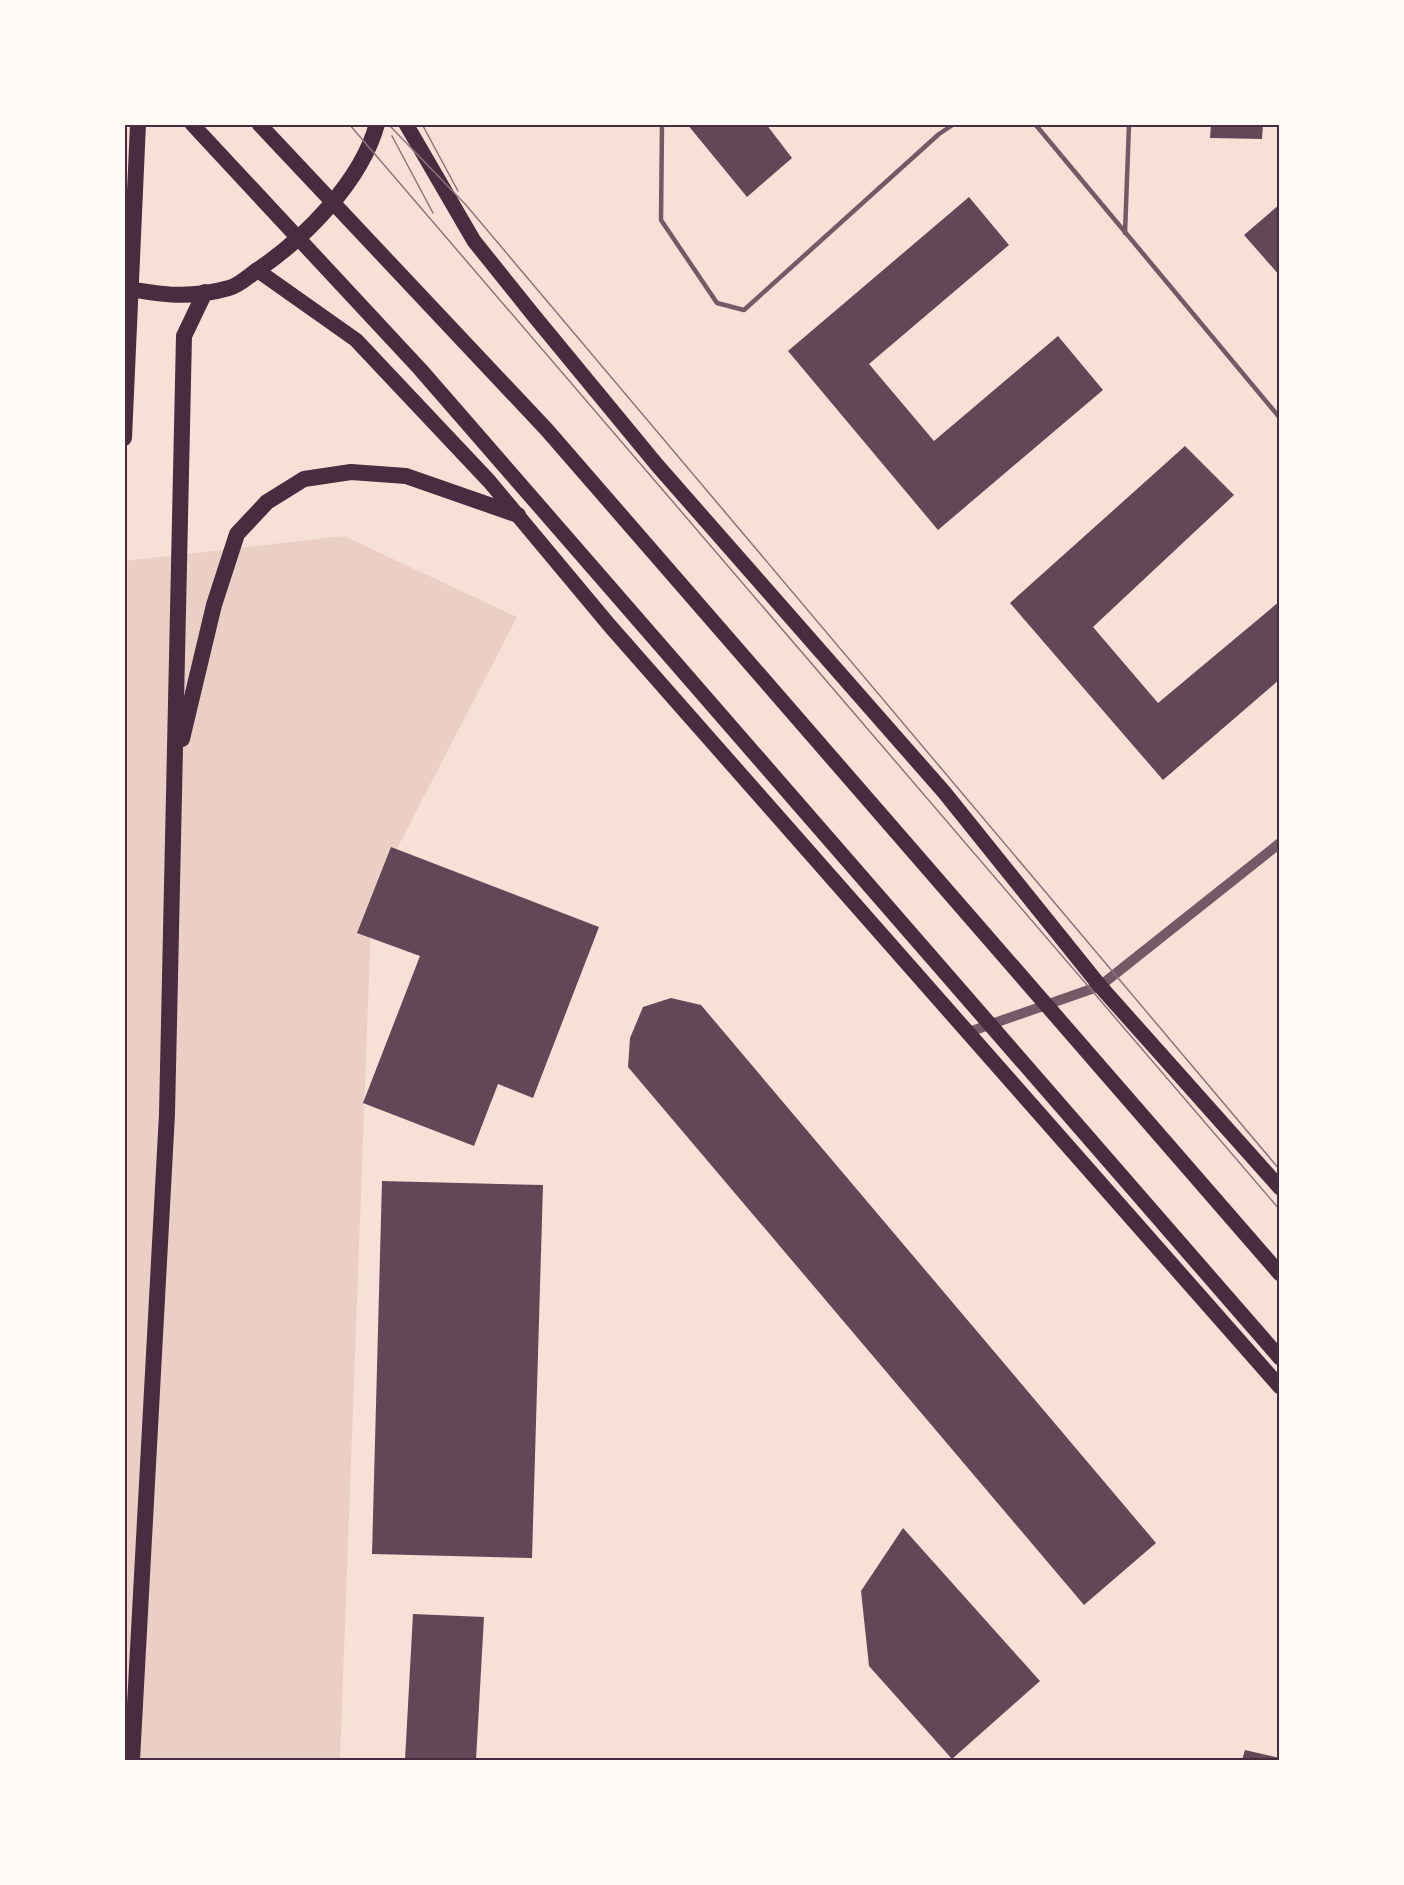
<svg xmlns="http://www.w3.org/2000/svg" width="1404" height="1885" font-family="'Roboto Condensed',sans-serif">
<rect width="100%" height="100%" fill="#f7e1d7"/>
<polygon fill="#ebcfc5" points="344,536 517,617 372,897 340,1760 125,1760 124,561"/>
<g fill="#644757">
<polygon points="687,124 766,124 792,158 747,197"/>
<polygon points="1211,124 1263,124 1262,139 1210,138"/>
<polygon points="969,197 1009,245 869,364 934,441 1058,336 1103,390 938,530 788,351"/>
<polygon points="1280,204 1280,276 1244,235"/>
<polygon points="1185,446 1234,495 1093,627 1158,703 1280,601 1280,679 1163,780 1010,603"/>
<polygon points="391,847 599,927 533,1098 498,1084 474,1146 363,1103 420,956 357,933"/>
<polygon points="671,998 701,1005 1156,1543 1084,1605 628,1067 630,1038 643,1007"/>
<polygon points="382,1181 543,1185 532,1558 372,1554"/>
<polygon points="903,1528 1040,1681 952,1759 869,1666 861,1591"/>
<polygon points="413,1614 484,1617 476,1760 405,1760"/>
<polygon points="1245,1750 1280,1758 1280,1760 1242,1760"/>
</g>
<g fill="none" stroke-linecap="round" stroke-linejoin="round">
<g stroke="#755966" stroke-width="4.5">
<polyline points="662,124 661,220 717,303 744,310 939,134 954,124"/>
<polyline points="1035,124 1280,418"/>
<polyline points="1125,233 1129,124"/>
</g>
<polyline stroke="#755966" stroke-width="10" points="966,1033 1100,986 1280,843"/>
<g stroke="#4a2c40" stroke-width="15">
<polyline points="192,124 420,369 1280,1358"/>
<polyline points="259,124 547,430 1280,1274"/>
<polyline points="406,124 474,241 535,317 657,465 944,792 1100,986 1280,1188"/>
<polyline points="257,270 356,340 489,481 610,626 1280,1387"/>
</g>
<g stroke="#4a2c40" stroke-width="16">
<path d="M124,288c39,7 66,11 105,0 9,-2 19,-11 27,-17 48,-32 105,-89 121,-147"/>
<polyline points="124,438 138,124"/>
<polyline points="182,739 214,605 237,534 267,502 304,479 351,472 406,476 518,515"/>
<polyline points="132,1760 167,1114 184,336 205,292"/>
</g>
<g stroke="#8f747c" stroke-width="1.5">
<polyline points="349,124 1280,1210"/>
<polyline points="388,124 466,205 1280,1170"/>
<polyline points="422,124 458,191"/>
<polyline points="392,136 433,213"/>
</g>
</g>
<rect width="1404" height="1885" fill="none" stroke="#fffaf5" stroke-width="252"/>
<rect x="126" y="126" width="1152" height="1633" fill="none" stroke="#4a2c40" stroke-width="2"/>
</svg>
